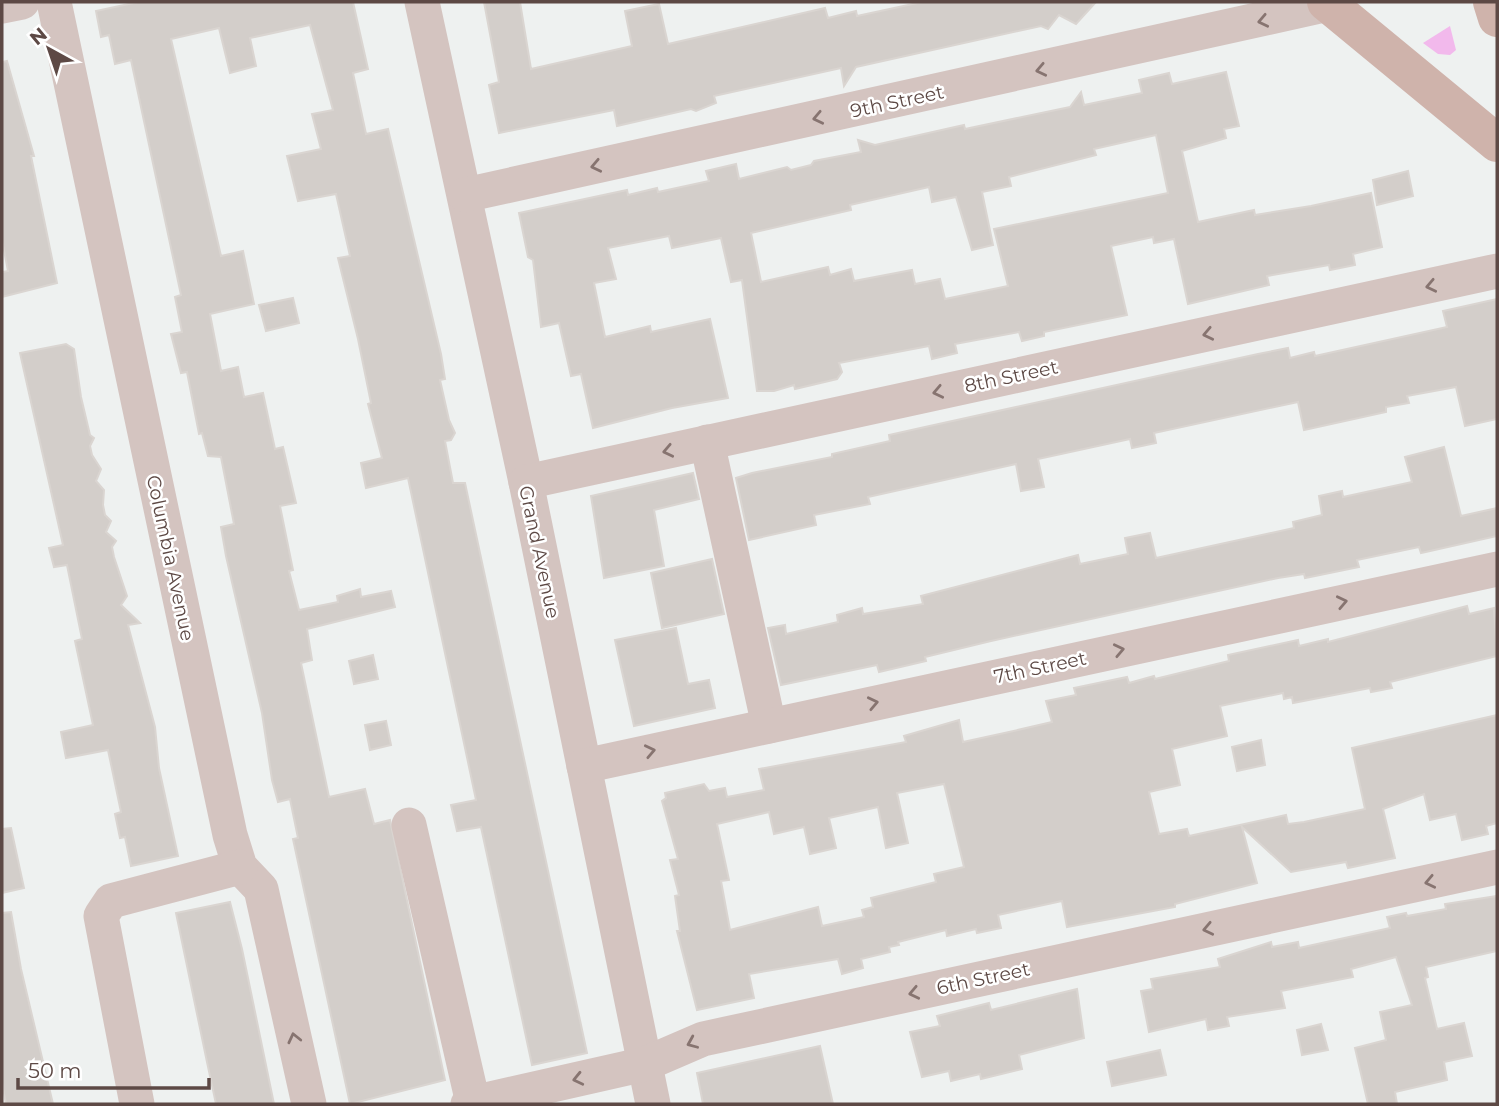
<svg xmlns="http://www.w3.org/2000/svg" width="1499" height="1106" font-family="Montserrat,sans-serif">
<rect width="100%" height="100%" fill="#eef1f0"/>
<polygon fill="#f2b9ec" points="1450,26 1456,50 1450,55 1438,54 1423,43"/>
<g fill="#d3ceca" stroke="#dad5d1" stroke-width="2" fill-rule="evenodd">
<polygon points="138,2 353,2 368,69 353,73 366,134 388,129 441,354 445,379 440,380 449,420 455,433 451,440 445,441 453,483 465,483 587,1053 532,1065 481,827 457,831 451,805 476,800 408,478 366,488 361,463 382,458 368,404 371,403 358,339 338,258 350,256 336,194 298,201 287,156 321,149 312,114 333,110 310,25 250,38 256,66 230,73 219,28 171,39 221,256 243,251 254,304 210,314 221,371 238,367 244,397 263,393 275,449 283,447 296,503 280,506 293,570 289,571 299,610 338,602 337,596 360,589 361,597 391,591 395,607 307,629 312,660 301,663 329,797 365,789 374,824 390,820 445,1080 350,1104 293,839 298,838 290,799 278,802 272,780 262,713 226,556 221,527 234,524 221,457 208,456 202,433 199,434 187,372 181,373 171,334 182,332 175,297 181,295 131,60 115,64 109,35 101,37 96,11"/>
<polygon points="484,2 520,2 531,69 632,46 625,11 659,4 668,44 825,8 828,18 856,11 857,16 922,2 1096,2 1076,24 1059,15 1048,29 1041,26 856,67 844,86 841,68 714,96 716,103 696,111 691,109 617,126 614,110 499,133 489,85 499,82"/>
<polygon points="7,61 34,156 31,156 57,283 2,297 2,272 8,271 2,240 2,62"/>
<path d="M1226,72l13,54 -15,3 2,9 -44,13 16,71 56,-12 1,5 56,-9 60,-13 11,54 -29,7 2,11 -25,5 -1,-5 -62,11 2,9 -81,19 -14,-65 -20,4 -1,-6 -42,9 16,69 -83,17v4l-22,5 -3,-9 -64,12 2,9 -25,6 -3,-13 -90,17 3,9 -5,7 -42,10 -1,-4 -20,6h-17l-15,-111 -11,2 -10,-44 -49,10 -3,-12 -61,12 8,31 -22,4 11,54 45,-11 1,6 59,-13 18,79 -56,10 -79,20 -12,-54 -10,2 -12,-53 -18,4 -8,-67 -5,-3 -9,-44 108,-23 1,5 29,-7 1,4 51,-11 -3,-10 30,-7 3,15 48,-12 4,3 20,-5 3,-4 47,-9 -3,-12 17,5 89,-20 1,4 105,-22 11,-15 3,13 58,-12 -3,-13 30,-7 3,11zM1156,135l12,58 -174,36 14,57 -63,13 -5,-20 -25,5 -3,-14 -58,11 -3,-12 -21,6 -2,-8 -67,15 -10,-49 100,-23 -1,-5 79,-18 3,15 24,-5 16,53 21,-5 -11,-53 29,-6 -2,-9 87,-22 -2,-6z"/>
<polygon points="1408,171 1413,196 1377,205 1373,180"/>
<polygon points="293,298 299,323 266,331 259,305"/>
<polygon points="1497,299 1497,419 1465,426 1456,387 1407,396 1409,403 1386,407 1386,412 1304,430 1298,402 1154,433 1156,443 1132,448 1130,439 1038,459 1044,487 1021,491 1016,464 868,497 870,504 814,515 816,525 749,540 736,478 752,473 832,457 832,454 890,441 889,435 925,427 1258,354 1288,348 1290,358 1314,352 1315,356 1447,327 1443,311"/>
<polygon points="66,344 74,349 81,397 90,435 94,438 90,446 92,455 101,469 96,481 104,490 103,505 105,515 111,521 106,532 116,541 112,547 114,557 127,596 121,605 140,623 128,625 155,727 159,768 178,856 131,866 125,837 120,838 115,814 121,812 108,750 66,758 61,732 93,725 75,641 82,639 67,565 54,567 49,548 63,545 20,353"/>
<polygon points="1444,447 1461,516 1497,508 1497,536 1421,553 1419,547 1357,560 1359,567 1305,578 1304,574 1278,578 1200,595 991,641 925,657 926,661 879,672 877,665 781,685 768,628 785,625 786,634 838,622 837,615 862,608 863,614 923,604 921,596 1078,555 1080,564 1128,554 1125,538 1150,533 1156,558 1294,528 1293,522 1322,515 1319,496 1342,491 1343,497 1412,482 1405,457"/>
<polygon points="693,473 699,499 654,510 664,566 604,578 591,496"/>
<polygon points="712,559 724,614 662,628 651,573"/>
<path d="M1467,606l2,8 25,-6 3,48 -107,26 2,6 -21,4 -1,-4 -77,15 -1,-6 -8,2 -1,-6 -63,13 7,30 -55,13 8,36 -31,7 10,42 28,-5 2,7 97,-21 2,9 16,-2 61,-13 -13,-61 145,-33v108l-11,3 2,8 -26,6 -6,-26 -26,6 -6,-26 -41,15 12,49 -47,10 -2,-6 -55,10 -49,-45 15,56 -82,21v3l-108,20 -5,-26 -64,14 3,13 -24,5 -1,-4 -29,7 -1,-6 -48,12 1,3 -10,2 1,5 -29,7 2,9 -21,6 -4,-15 -89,15 5,24 -57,12 -20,-79h3l-5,-35 4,-1 -9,-35 8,-1 -16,-58 4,-3 -1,-5 39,-9 5,7 16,-3 2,9 37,-7 -5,-21 147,-27 -2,-6 55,-16 4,22 46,-10 43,-10 -6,-21 30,-6 -2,-7 53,-11 2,6 25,-7 1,3 74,-18 -1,-6 70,-15 1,6 29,-7v3zM944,784l20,83 -30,7 2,8 -65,16 2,9 -11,3 2,7 -42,9 -4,-19 -88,23 -9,-49 8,-1 -12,-56 52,-12 5,22 30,-7 6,27 26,-6 -7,-30 49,-11 8,41 22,-5 -11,-50z"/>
<polygon points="676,628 688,684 709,680 715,708 634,726 615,640"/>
<polygon points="373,655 378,679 354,684 349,661"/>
<polygon points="386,721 391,745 370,750 365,725"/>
<polygon points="1261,740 1265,765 1237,771 1232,747"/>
<polygon points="11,828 24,888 2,893 2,829"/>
<polygon points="1497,896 1497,951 1426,967 1428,977 1425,978 1437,1029 1464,1023 1472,1056 1444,1062 1447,1080 1395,1092 1397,1104 1368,1104 1355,1048 1386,1040 1380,1012 1412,1005 1396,957 1351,969 1353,977 1281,991 1285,1008 1227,1017 1229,1026 1208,1030 1206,1019 1149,1032 1141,991 1153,989 1151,979 1220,967 1218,959 1271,942 1272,947 1298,942 1299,948 1390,928 1387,917 1406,913 1407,916 1446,909 1445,904"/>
<polygon points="230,902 242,949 274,1104 216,1104 207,1062 176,913"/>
<polygon points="11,912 21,969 53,1104 6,1104 2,1083 2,913"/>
<polygon points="1077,989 1084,1038 1019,1055 1022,1069 981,1079 980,1074 951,1081 949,1071 922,1077 910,1032 940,1026 937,1016 989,1003 991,1010"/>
<polygon points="1321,1024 1328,1050 1302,1055 1297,1030"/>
<polygon points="820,1046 833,1104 703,1104 697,1073"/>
<polygon points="1160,1050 1166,1075 1112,1086 1107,1062"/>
</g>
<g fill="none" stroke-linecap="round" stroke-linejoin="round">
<g stroke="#d4c4c0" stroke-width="35">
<polyline points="54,2 230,835 240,867 261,889 309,1104"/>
<polyline points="422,2 526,482 653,1104"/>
<polyline points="2,6 22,2"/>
<polyline points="465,195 1329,4"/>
<polyline points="707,442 769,726"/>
<polyline points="526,482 1497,271"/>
<polyline points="584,766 1497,569"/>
<polyline points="409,825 473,1103"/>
<polyline points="137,1104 101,916 111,901 240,867"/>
<polyline points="468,1104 645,1064 703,1039 1497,867"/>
</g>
<g stroke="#cfb3ab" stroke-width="38">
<polyline points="1326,2 1497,143"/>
<polyline points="1492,2 1497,18"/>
</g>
</g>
<defs><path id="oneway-chevron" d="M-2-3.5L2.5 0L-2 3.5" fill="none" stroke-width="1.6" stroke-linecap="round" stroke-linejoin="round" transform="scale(1.75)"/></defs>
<g stroke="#877470">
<use href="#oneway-chevron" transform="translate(1263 21) rotate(168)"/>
<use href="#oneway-chevron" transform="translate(1041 70) rotate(168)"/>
<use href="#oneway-chevron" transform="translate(818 118) rotate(168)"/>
<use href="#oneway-chevron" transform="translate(596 166) rotate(168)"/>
<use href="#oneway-chevron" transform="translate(1431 286) rotate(168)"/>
<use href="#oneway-chevron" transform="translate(1208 334) rotate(168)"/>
<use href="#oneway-chevron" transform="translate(938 392) rotate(168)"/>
<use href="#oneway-chevron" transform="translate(668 451) rotate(168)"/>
<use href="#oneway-chevron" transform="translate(1342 602) rotate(-12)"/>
<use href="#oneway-chevron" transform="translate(1119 650) rotate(-12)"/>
<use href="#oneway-chevron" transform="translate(873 703) rotate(-12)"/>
<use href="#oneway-chevron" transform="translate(650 751) rotate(-12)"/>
<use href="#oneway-chevron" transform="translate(1430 882) rotate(168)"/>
<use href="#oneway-chevron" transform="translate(1208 929) rotate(168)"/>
<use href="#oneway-chevron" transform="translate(914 993) rotate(168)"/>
<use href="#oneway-chevron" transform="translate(294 1038) rotate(-103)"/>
<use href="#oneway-chevron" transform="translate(692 1043) rotate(157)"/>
<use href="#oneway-chevron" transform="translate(578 1079) rotate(167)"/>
</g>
<g text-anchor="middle" stroke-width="5" stroke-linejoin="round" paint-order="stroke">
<g font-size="19" fill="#5d4945" stroke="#fff">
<text transform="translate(897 101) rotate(-12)" y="7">9th Street</text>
<text transform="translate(1011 376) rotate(-12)" y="7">8th Street</text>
<text transform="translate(540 552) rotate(78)" y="7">Grand Avenue</text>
<text transform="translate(171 558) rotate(78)" y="7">Columbia Avenue</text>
<text transform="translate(1040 667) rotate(-12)" y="7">7th Street</text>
<text transform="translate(983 978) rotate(-12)" y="7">6th Street</text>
</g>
</g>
<rect width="1499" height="1106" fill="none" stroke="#5d4945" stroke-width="7"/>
<g transform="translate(49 49) rotate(320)" stroke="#ffffff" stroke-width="5" paint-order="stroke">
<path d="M0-5L12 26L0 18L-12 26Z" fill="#5d4945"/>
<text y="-10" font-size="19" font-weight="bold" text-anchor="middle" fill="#5d4945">N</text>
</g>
<path d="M18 1078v10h191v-10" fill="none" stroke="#5d4945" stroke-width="3.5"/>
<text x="28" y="1078" font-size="21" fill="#5d4945" stroke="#ffffff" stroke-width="5" paint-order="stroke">50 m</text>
</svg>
